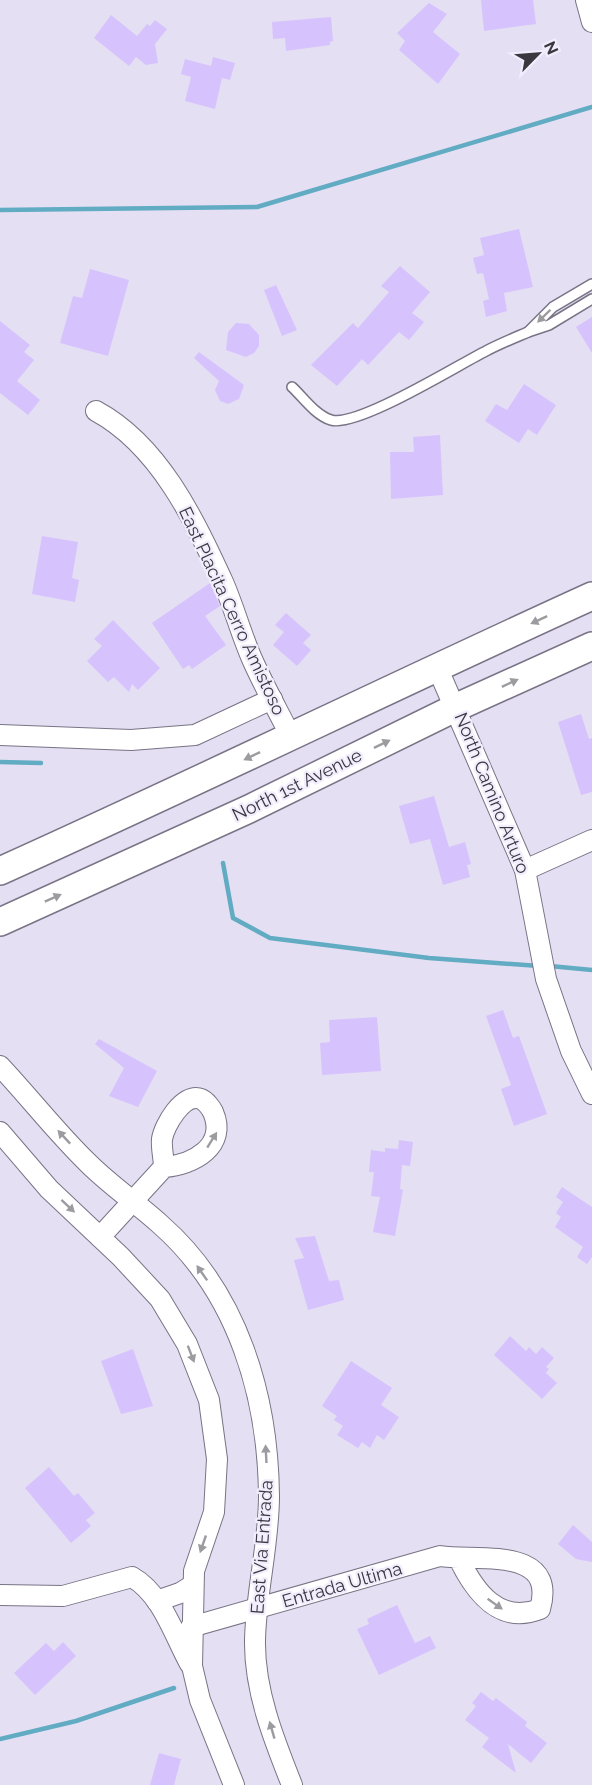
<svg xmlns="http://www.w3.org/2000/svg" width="592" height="1785" font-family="Raleway,sans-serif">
<rect width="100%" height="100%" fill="#e5dff3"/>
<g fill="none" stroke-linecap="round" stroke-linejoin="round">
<g stroke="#61abc3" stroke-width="4.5">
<polyline points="0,210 257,207 592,107"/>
<polyline points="0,762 41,763"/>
<polyline points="223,863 233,918 270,938 429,958 539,966"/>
<polyline points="550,966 592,970"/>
<polyline points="0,1739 76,1721 174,1688"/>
</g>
</g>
<g fill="#d6c3fd">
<polygon points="481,0 533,0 536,24 484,31"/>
<polygon points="429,3 447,14 433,32 460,54 438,84 399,50 405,41 397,33"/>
<polygon points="111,15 137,36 147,24 150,26 155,20 167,29 155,44 158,63 146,65 136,57 129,66 94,38"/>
<polygon points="331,17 333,41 330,42 330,45 286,51 285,38 273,39 272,22"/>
<polygon points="213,57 235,63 230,80 222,78 215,109 185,101 191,77 181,74 185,59 211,66"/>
<polygon points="519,229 533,287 504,293 507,311 486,317 483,301 489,299 483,273 477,274 473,258 484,255 480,238"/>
<polygon points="400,266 430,292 412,313 424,322 409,340 399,332 368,365 362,359 337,386 311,365 353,323 358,328 389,292 381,286"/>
<polygon points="90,269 129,280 108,356 60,343 73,296 82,298"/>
<polygon points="276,285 297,330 282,336 264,290"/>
<polygon points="592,317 592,353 576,327"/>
<polygon points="0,321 30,345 24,352 34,360 17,381 40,400 28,415 0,393"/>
<polygon points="236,323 249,324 259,335 259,346 254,353 246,357 226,350 228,332"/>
<polygon points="199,352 244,385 239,399 228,404 220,401 215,390 219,381 194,358"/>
<polygon points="524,384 556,405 537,435 528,429 519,443 485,421 496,404 507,410"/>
<polygon points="440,435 443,495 391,499 390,452 414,452 413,437"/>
<polygon points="42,536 78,542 72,578 79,580 75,602 32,594"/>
<polygon points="210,583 220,606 205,616 226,645 192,669 189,665 183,669 152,623"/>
<polygon points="286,613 311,635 303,643 311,650 297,666 273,645 284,632 275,625"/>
<polygon points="113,620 160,668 138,690 132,684 129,692 114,677 108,682 87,661 102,646 94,639"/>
<polygon points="581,714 589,739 592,738 592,792 581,795 558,722"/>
<polygon points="434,796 449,847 465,842 471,864 467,865 470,877 443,885 430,839 410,844 399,806"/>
<polygon points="503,1010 513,1038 519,1036 547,1114 514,1126 501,1089 511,1085 486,1016"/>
<polygon points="377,1017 381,1071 322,1075 320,1043 330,1042 329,1020"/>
<polygon points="99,1039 157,1071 138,1107 109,1096 124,1068 95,1044"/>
<polygon points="399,1140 413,1142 410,1166 402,1165 400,1189 403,1190 395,1236 373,1232 380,1197 371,1196 374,1172 369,1172 371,1150 385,1152 385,1148 398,1149"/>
<polygon points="562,1187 592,1207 592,1257 587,1264 577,1257 583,1247 555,1227 561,1217 556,1213 563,1202 556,1197"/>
<polygon points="315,1236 329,1281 339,1280 344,1300 308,1310 294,1260 304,1258 295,1238"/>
<polygon points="510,1336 526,1351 529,1347 536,1354 542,1347 554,1358 546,1367 549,1369 546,1373 557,1383 542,1399 494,1355"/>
<polygon points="133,1349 153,1406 121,1414 101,1361"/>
<polygon points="351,1361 392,1388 381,1405 399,1417 384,1440 377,1435 370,1448 362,1442 358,1448 337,1435 343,1426 334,1420 337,1416 322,1406"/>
<polygon points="49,1467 74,1496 78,1493 95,1513 86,1520 91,1526 71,1543 25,1488"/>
<polygon points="573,1525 592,1542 592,1562 576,1559 558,1544"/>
<polygon points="397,1605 415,1643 430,1636 436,1648 379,1675 357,1629 369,1624 367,1619"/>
<polygon points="63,1642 76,1656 35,1695 14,1673 46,1643 54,1651"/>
<polygon points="481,1692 493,1701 496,1698 527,1722 525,1726 547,1743 531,1763 508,1744 516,1773 482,1747 489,1738 465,1720 476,1706 472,1703"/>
<polygon points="159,1753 181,1759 174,1785 150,1785"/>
</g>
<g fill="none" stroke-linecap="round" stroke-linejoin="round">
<g stroke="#797385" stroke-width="12">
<g id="service">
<polyline points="592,284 553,307 528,332 549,325 592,299"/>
<path d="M292,387c11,10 23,28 39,33 26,8 127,-55 155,-69 13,-7 28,-13 42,-19"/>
</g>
</g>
<g stroke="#797385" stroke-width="22">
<g id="minor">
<polyline points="586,0 592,22"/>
<path d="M96,411c63,34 98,108 127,171 11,25 18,52 29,77 12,27 26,52 39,78"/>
<polyline points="437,667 525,870 546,979 571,1051 592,1094"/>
<polyline points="0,735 131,740 195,735 272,699"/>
<polyline points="525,870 592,840"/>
<path d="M0,1066c30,32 57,67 88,97 23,23 50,41 73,62 77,68 107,171 108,271 0,48 -13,96 -14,144 -1,50 19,100 37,145"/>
<polyline points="0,1132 49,1189 121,1257 160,1299 187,1344 209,1400 217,1459 214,1512 194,1571 192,1666 200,1700 234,1785"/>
<path d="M100,1237l64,-70c29,-2 64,-21 49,-55 -2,-4 -7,-11 -12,-13 -18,-7 -37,27 -39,40 -1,9 2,20 2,28"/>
<path d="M0,1595l63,1 69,-19c30,17 42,58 58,87"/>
<polyline points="157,1601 180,1593 193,1585"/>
<path d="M191,1627l249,-71c35,6 118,-11 100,53 -41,16 -65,-17 -81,-50"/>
</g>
</g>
<g stroke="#797385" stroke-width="30">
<g id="secondary">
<path d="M0,871c198,-89 394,-185 592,-275"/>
<polyline points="0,922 249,809 457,707 592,646"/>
</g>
</g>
<use href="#service" stroke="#fff" stroke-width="9"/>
<use href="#minor" stroke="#fff" stroke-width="20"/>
<use href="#secondary" stroke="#fff" stroke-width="27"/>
</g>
<defs><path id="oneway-solid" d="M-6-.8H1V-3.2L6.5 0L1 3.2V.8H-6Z" transform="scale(1.5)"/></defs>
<g fill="#9c9b9f">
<use href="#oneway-solid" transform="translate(544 316) rotate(136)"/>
<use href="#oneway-solid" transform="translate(539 620) rotate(155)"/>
<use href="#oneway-solid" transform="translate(510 683) rotate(-25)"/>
<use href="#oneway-solid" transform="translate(382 744) rotate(-26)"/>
<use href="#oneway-solid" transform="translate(252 756) rotate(154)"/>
<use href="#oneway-solid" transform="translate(53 898) rotate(-24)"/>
<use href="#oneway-solid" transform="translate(64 1137) rotate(-133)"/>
<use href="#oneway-solid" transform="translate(212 1140) rotate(-58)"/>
<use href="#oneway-solid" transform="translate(68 1206) rotate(43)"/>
<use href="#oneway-solid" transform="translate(202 1273) rotate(-125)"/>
<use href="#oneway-solid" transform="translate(191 1354) rotate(69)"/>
<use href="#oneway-solid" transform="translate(266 1454) rotate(-93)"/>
<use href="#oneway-solid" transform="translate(203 1544) rotate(109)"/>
<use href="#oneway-solid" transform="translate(495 1604) rotate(35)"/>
<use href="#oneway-solid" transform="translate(272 1730) rotate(-106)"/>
</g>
<g text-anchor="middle" stroke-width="4.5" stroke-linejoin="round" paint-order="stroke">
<g font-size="18" fill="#3a373f" stroke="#f2edfd">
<text transform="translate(232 611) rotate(65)" y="6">East Placita Cerro Amistoso</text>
<text transform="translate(297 785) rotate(-26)" y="6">North 1st Avenue</text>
<text transform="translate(492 793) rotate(68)" y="6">North Camino Arturo</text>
<text transform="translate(262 1547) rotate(-86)" y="6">East Via Entrada</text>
<text transform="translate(342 1585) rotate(-16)" y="6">Entrada Ultima</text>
</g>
</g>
<g transform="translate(538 54) rotate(65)" stroke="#f2edfd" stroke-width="4.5" paint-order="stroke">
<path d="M0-4.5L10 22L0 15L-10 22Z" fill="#3a373f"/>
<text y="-9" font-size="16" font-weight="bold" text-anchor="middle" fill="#3a373f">N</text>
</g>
</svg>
